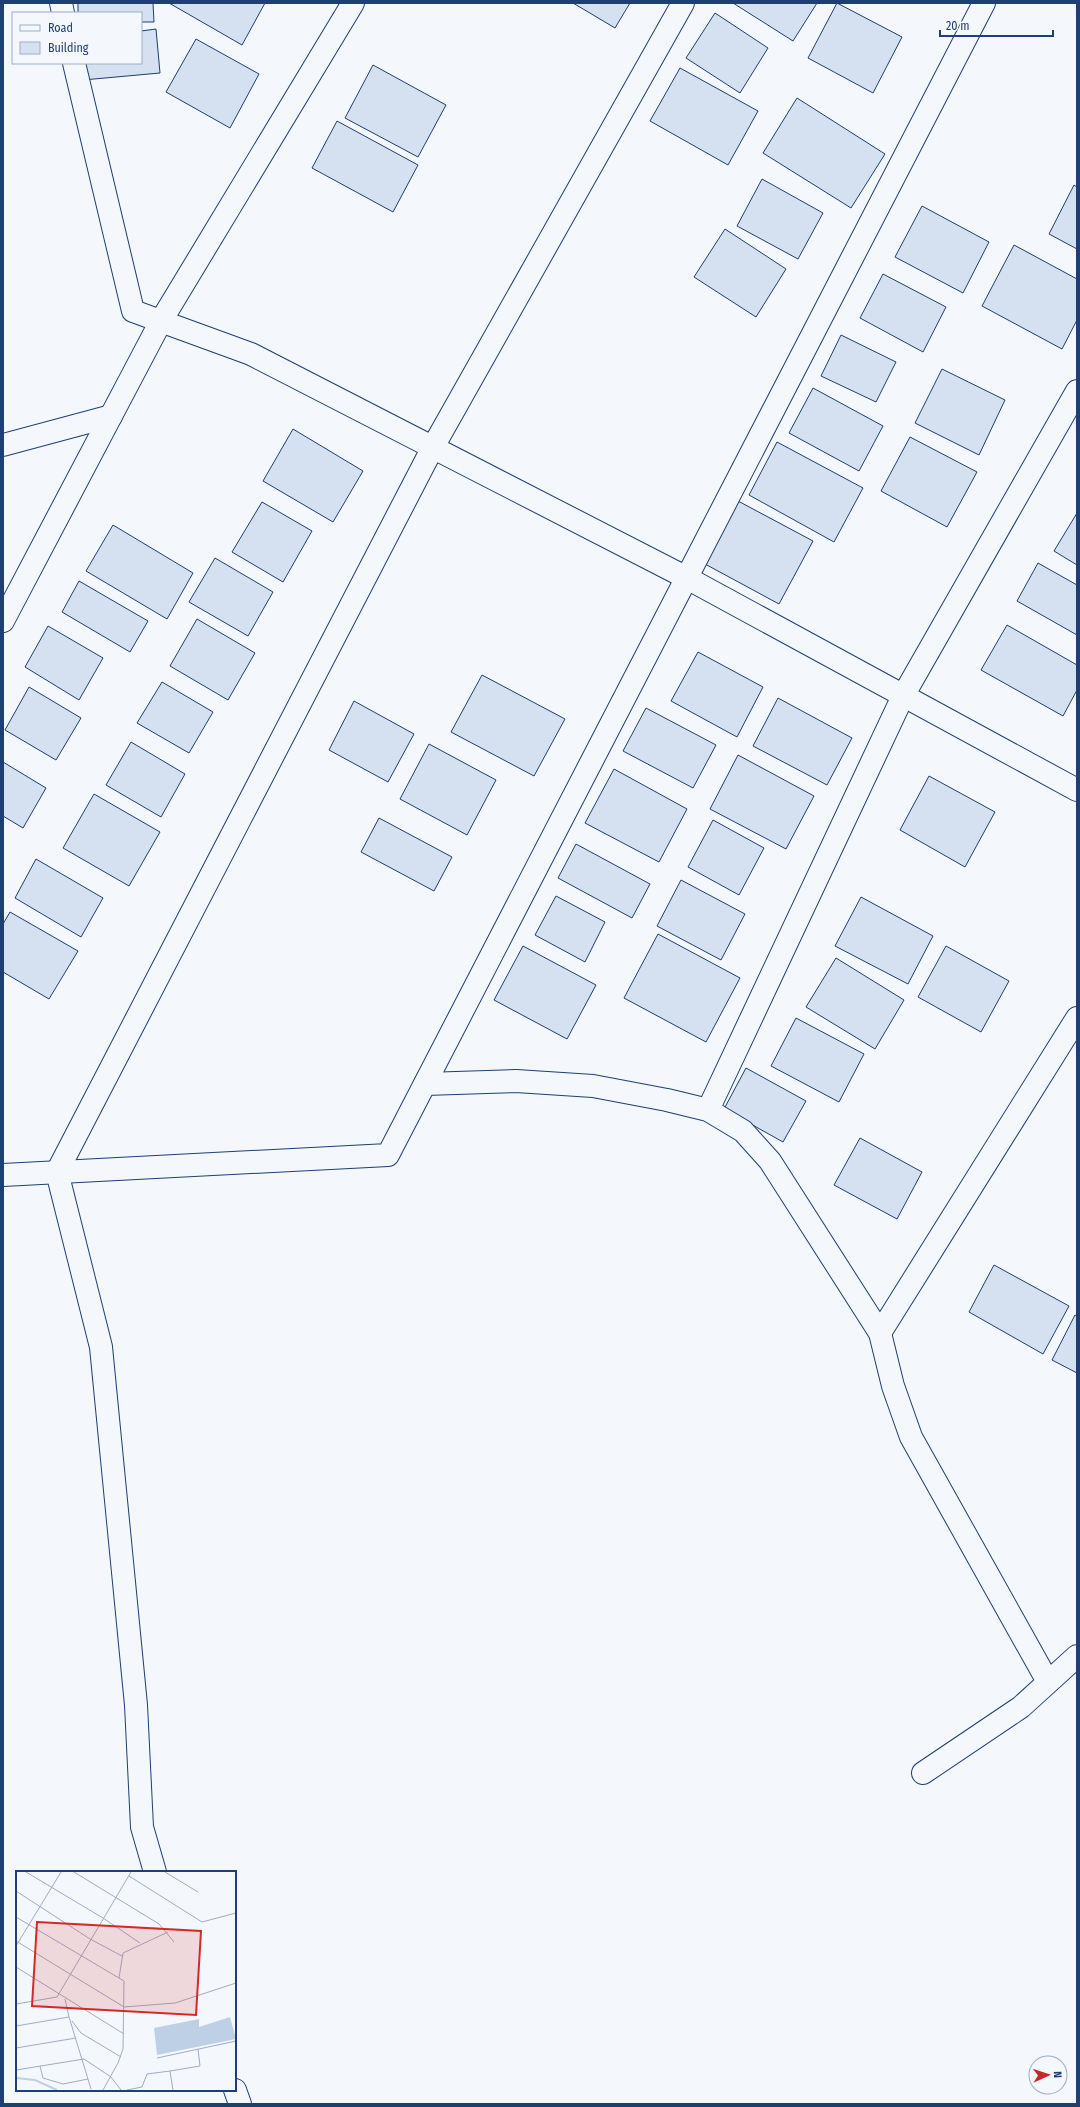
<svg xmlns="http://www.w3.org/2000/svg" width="1080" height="2107" font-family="'Fira Sans Condensed',sans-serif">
<rect width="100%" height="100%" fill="#f4f7fb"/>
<g fill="#d5e0f0" stroke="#1d3f73">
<polygon points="78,3 153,3 154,22 141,22 141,13 78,13"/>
<polygon points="169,3 265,3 242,45"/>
<polygon points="573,3 630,3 615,28"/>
<polygon points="733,3 817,3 793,41"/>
<polygon points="837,3 902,37 873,93 808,58"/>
<polygon points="715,13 768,48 740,93 686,58"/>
<polygon points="156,29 160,73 83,80 82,63 141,63 141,31"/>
<polygon points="196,39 259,74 230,128 166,92"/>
<polygon points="373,65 446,105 418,157 345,118"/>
<polygon points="680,68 758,111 728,165 650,121"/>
<polygon points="797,98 885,154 851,208 763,153"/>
<polygon points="337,121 418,165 393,212 312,168"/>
<polygon points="762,179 823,213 798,259 737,226"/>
<polygon points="1074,185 1077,187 1077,249 1049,234"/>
<polygon points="922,206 989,242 963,293 895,257"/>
<polygon points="725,229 786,269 756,317 694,277"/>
<polygon points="1014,245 1077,279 1077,320 1062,349 982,306"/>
<polygon points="883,274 946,307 923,352 860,318"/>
<polygon points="841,335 896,362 876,402 821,376"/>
<polygon points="942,369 1005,400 979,455 915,423"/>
<polygon points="813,388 883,426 859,471 789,433"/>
<polygon points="293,429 363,471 333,522 263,481"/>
<polygon points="910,437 977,472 947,527 881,491"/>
<polygon points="777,442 863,488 834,542 749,495"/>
<polygon points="738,501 813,541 779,604 705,564"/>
<polygon points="262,502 312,531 283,582 232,552"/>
<polygon points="1077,513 1077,565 1054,551"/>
<polygon points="113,525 193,573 167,619 86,571"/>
<polygon points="215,558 273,592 248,636 189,602"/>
<polygon points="1038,563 1077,585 1077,635 1017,601"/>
<polygon points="79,581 148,621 130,652 62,612"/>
<polygon points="197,619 255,653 228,700 170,666"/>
<polygon points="1007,625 1077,665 1077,690 1063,716 981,670"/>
<polygon points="48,626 103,658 79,700 25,667"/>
<polygon points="698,652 763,687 737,737 671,701"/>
<polygon points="482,675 565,719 534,776 451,732"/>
<polygon points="162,682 213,712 189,753 137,723"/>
<polygon points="29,687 81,718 56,760 5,730"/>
<polygon points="778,698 852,738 827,785 753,746"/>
<polygon points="354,701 414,734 388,782 329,750"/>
<polygon points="646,708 716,745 693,788 623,751"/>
<polygon points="131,742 185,774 161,817 106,785"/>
<polygon points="429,744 496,780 467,835 400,799"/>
<polygon points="738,755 814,796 786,849 710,809"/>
<polygon points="3,762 46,788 23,828 3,816"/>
<polygon points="614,769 687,809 659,862 585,823"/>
<polygon points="929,776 995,812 965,867 900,830"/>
<polygon points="94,794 160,832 129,886 63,848"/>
<polygon points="379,818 452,857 434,891 361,852"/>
<polygon points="713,820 764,848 739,895 688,867"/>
<polygon points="576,844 650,884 632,918 558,878"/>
<polygon points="36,859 103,898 81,937 15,898"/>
<polygon points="681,880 745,914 721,960 657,926"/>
<polygon points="556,896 605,922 585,962 535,935"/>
<polygon points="861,897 933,936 908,984 835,946"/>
<polygon points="10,912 78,951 49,999 3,972 3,924"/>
<polygon points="658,934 740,978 706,1042 624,998"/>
<polygon points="523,946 596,985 567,1039 494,1000"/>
<polygon points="946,946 1009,981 981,1032 918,997"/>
<polygon points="836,958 904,1000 875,1049 806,1007"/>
<polygon points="796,1018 864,1054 839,1102 771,1066"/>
<polygon points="746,1068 806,1101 783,1142 724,1109"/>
<polygon points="860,1138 922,1172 897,1219 834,1185"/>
<polygon points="994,1265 1069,1306 1043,1354 969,1312"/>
<polygon points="1075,1315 1077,1316 1077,1373 1052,1360"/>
</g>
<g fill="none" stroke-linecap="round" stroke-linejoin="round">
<g stroke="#1d3f73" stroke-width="24">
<g id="minor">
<polyline points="61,3 63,13"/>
<polyline points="74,63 133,311 251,354 687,578 1077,790"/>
<polyline points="3,445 111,416"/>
<polyline points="3,621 161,321 353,3"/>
<polyline points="425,1084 516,1081 593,1086 667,1100 708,1110 743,1131 770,1161 880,1333 893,1386 911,1437 1048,1682"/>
<polyline points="708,1110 903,696 1077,391"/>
<polyline points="3,1175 388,1155 984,3"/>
<polyline points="880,1333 1077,1018"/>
<polyline points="923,1773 1021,1707 1077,1656"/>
<polyline points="155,1872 142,1827 136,1705 101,1347 57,1172 433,447 683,3"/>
<polyline points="235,2090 240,2104"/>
</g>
</g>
<use href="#minor" stroke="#f4f7fb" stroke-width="22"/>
</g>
<g transform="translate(16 1871)">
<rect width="220" height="220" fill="#f4f7fb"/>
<path d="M214,146l6,22 -79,16 -3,-27 45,-9v8z" fill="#bed0e5"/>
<path fill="none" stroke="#bed0e5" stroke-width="2" d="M0,207l19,2 22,10"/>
<path fill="none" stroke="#9eadc5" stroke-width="1" d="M10,1l77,46 37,25M58,1l85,52 15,18M149,1l33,20M113,5l73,46 34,-9M0,20l74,48 32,17M0,46l108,64 -1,68 -5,14 -15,27M0,70l108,66 51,-4 61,-20M0,75l45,-74M0,96l108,67M103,107l4,-25 45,-21M0,133l41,-7 74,-125M53,146l22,72M56,150l9,12 40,24M0,155l53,-9 -4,-18M0,177l60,-10M141,187l79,-17M24,195l3,12 20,6 25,-5M0,199l68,-11 27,18 10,13M111,219l15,-3 5,-13 23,-3M157,219l-3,-19 30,-5 -2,-17"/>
<path fill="#d62828" fill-opacity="0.15" stroke="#d62828" stroke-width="2" d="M21,51l164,9 -5,84 -164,-9z"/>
<rect width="220" height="220" fill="none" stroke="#1d3f73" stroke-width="2"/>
</g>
<rect width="1080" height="2107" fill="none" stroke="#1d3f73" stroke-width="8"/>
<rect x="12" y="12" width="130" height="52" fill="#f4f7fb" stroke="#9eadc5"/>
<rect x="20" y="25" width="20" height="6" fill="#f4f7fb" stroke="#9eadc5"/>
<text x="48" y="32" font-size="12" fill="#1d3f73">Road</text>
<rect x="20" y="42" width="20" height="12" fill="#d5e0f0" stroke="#9eadc5"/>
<text x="48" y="52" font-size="12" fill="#1d3f73">Building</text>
<g transform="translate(1048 2075) rotate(87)"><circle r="19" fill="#f4f7fb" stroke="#9eadc5"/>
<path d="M0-3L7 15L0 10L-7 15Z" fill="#c62828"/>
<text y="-6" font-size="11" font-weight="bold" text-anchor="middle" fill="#1d3f73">N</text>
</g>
<path d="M940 30v6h113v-6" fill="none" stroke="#1d3f73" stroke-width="2"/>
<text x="946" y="30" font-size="12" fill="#1d3f73" stroke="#f4f7fb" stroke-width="3" paint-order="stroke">20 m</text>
</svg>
